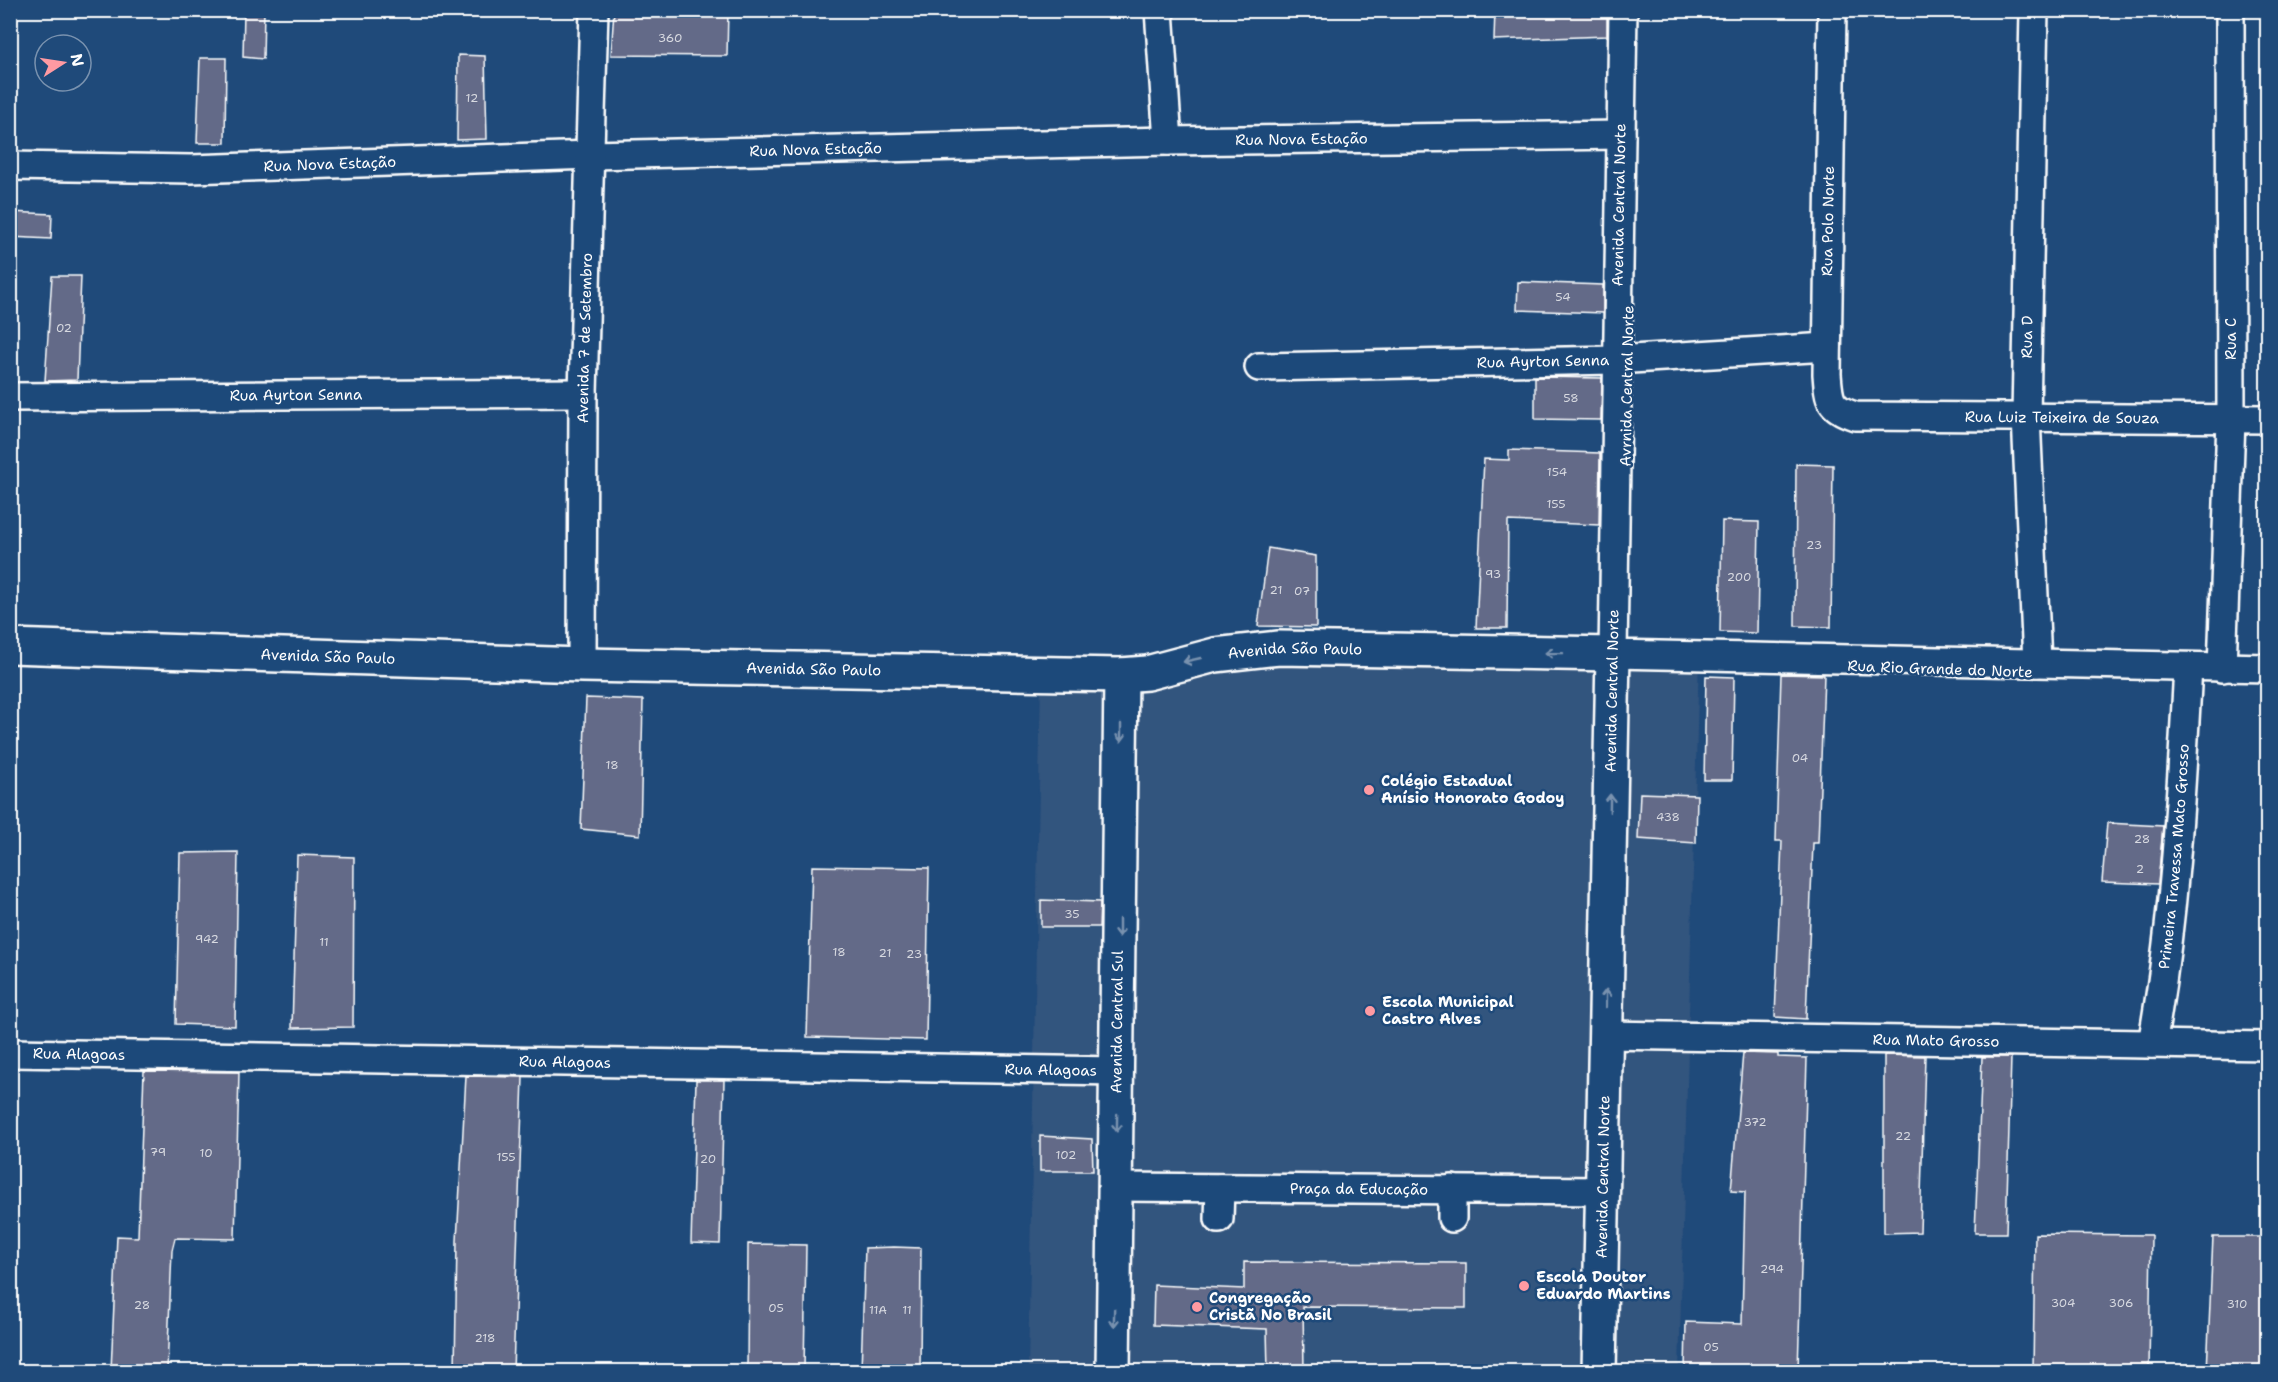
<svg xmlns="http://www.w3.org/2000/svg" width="2278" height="1382" font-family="'Shantell Sans',sans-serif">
<rect width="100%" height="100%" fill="#1f4a7a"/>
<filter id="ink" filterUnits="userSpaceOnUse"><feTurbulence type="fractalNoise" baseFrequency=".0167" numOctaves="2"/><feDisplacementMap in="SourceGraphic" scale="12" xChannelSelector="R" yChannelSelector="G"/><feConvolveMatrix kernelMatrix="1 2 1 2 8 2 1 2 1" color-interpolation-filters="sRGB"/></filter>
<g filter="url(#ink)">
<polygon fill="#33547e" points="1699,656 1679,1371 1028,1372 1041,682 1119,667"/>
<g fill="#636b88" stroke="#fff" stroke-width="1.5">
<polygon points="244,10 264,10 263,59 243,57"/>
<polygon points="614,10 728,10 727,56 611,55"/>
<polygon points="1495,10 1607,10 1607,36 1494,40"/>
<polygon points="458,55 485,56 487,139 457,140"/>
<polygon points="200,58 226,58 225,143 197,143"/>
<polygon points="10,212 52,214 51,239 10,237"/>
<polygon points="52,276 81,276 77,380 45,381"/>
<polygon points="1518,282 1603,285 1603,313 1517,310"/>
<polygon points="1535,377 1602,378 1601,420 1535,419"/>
<polygon points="1509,450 1600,453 1599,525 1508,521 1507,628 1476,628 1484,459 1509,460"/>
<polygon points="1796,464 1833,465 1831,627 1795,626"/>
<polygon points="1722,521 1759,522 1757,633 1720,632"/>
<polygon points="1268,548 1316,556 1316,627 1258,626"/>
<polygon points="1781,674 1824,675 1818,843 1813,843 1806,1019 1775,1017 1782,841 1776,841"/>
<polygon points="1706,676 1734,677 1732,780 1704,780"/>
<polygon points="586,698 643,700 640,835 581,829"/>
<polygon points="1640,793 1697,795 1696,843 1638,839"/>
<polygon points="2107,823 2163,826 2158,884 2102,882"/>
<polygon points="238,852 235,1026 176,1024 180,853"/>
<polygon points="297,855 354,857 353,1027 292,1028"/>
<polygon points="812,866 929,868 926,1040 807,1037"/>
<polygon points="1041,900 1100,902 1099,927 1041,927"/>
<polygon points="1743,1053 1778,1054 1778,1057 1807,1058 1798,1371 1685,1371 1686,1322 1742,1324 1745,1192 1731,1191"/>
<polygon points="1884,1055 1925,1056 1920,1232 1884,1233"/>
<polygon points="1982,1057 2011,1057 2006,1233 1975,1233"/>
<polygon points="144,1071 239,1072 235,1239 175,1238 172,1250 167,1371 111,1371 117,1236 138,1237"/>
<polygon points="466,1076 523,1077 513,1371 455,1371 457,1241"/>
<polygon points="696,1080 724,1080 720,1244 691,1243"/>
<polygon points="1040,1136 1092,1139 1093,1171 1040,1171"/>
<polygon points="2035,1234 2151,1235 2149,1371 2033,1371"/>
<polygon points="2213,1237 2266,1237 2263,1371 2207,1371"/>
<polygon points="748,1244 806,1245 804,1371 747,1371"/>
<polygon points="894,1247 921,1248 920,1371 861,1371 865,1248"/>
<polygon points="1244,1262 1466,1263 1466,1308 1303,1307 1304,1371 1268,1371 1267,1329 1153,1325 1154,1285 1244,1289"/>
</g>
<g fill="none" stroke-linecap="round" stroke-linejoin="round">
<g stroke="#fff" stroke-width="32">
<g id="minor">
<polyline points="1159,10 1168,141"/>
<polyline points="1623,10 1613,654 2268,668"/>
<path id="s1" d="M1832,10l-5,364c2,26 2,34 28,42l413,3"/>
<polyline points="2034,10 2026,416 2037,663"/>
<path id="s2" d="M10,166l181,3 400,-14 577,-14 453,-6"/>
<path id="s3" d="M1259,367l356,-7 212,-13"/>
<path id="s4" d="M10,397l573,-4"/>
<path id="s5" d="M582,665l1,-272 11,-383"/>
<polyline points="2222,668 2231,420 2230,10"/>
<path id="s6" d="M1606,1035l662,11"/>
<path id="s7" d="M2152,1044c23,-128 29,-248 36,-377"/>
<path id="s8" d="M10,1053l1108,18"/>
<path id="s9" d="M1116,1187l487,4"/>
<polyline points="1452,1189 1452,1218"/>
<polyline points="1219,1219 1220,1188"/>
</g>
</g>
<g stroke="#fff" stroke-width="38">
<g id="major">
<path id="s10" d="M10,646l572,19 539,10 26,-2 68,-18 64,-7 334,6 -14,718"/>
<path id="s11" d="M1113,1372l8,-697"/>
</g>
</g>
<use href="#minor" stroke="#1f4a7a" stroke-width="27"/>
<use href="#major" stroke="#1f4a7a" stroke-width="33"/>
</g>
<defs><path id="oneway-shaft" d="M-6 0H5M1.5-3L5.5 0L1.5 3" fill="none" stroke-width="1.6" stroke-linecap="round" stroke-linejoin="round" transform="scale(1.5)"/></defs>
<g stroke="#7992af">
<use href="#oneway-shaft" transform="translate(1554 653) rotate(-179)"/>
<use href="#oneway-shaft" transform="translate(1192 660) rotate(167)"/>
<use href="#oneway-shaft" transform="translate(1121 733) rotate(90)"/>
<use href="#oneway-shaft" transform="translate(1610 803) rotate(-89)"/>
<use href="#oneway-shaft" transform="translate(1119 928) rotate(90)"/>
<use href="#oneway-shaft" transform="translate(1606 998) rotate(-89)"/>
<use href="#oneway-shaft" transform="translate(1117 1123) rotate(91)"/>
<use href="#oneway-shaft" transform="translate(1114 1318) rotate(91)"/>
</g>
</g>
<g fill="#ff9aa2" stroke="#1f4a7a" stroke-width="2">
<circle cx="1369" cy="790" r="6"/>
<circle cx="1370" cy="1011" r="6"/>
<circle cx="1524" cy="1286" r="6"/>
<circle cx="1197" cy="1307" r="6"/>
</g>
<g text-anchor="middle" stroke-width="5" stroke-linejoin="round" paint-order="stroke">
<g font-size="12" fill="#d8dae1">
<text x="670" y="42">360</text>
<text x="472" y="102">12</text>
<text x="1563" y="301">54</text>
<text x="64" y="332">02</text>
<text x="1571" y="402">58</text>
<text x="1557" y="476">154</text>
<text x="1556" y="508">155</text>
<text x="1814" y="549">23</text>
<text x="1493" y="578">93</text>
<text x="1739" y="581">200</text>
<text x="1276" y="594">21</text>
<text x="1302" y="595">07</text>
<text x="1800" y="762">04</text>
<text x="612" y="769">18</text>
<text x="1668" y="821">438</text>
<text x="2142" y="843">28</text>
<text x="2140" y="873">2</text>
<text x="1072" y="918">35</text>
<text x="207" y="943">942</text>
<text x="324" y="946">11</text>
<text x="839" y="956">18</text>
<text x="885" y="957">21</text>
<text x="914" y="958">23</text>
<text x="1755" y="1126">372</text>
<text x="1903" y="1140">22</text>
<text x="158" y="1156">79</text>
<text x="206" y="1157">10</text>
<text x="1066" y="1159">102</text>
<text x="506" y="1161">155</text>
<text x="708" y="1163">20</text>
<text x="1772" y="1273">294</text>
<text x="2063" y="1307">304</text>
<text x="2121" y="1307">306</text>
<text x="2237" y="1308">310</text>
<text x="142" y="1309">28</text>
<text x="776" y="1312">05</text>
<text x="878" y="1314">11A</text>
<text x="907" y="1314">11</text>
<text x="485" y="1342">218</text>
<text x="1711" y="1351">05</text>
</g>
<g font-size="15" fill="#fff" stroke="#1f4a7a">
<text dy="5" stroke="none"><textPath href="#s2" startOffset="1292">Rua Nova Estação</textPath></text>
<text dy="5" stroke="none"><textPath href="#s2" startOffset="806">Rua Nova Estação</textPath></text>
<text dy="5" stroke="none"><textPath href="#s2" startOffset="320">Rua Nova Estação</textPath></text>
<text transform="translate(1619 205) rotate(-89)" y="5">Avenida Central Norte</text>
<text transform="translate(1828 221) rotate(-89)" y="5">Rua Polo Norte</text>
<text transform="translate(2027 337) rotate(-89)" y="5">Rua D</text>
<text dy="5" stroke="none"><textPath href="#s5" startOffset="327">Avenida 7 de Setembro</textPath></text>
<text transform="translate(2231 339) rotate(-90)" y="5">Rua C</text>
<text dy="5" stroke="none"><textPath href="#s3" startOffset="284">Rua Ayrton Senna</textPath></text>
<text transform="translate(1627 386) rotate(-89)" y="5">Avrnida Central Norte</text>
<text dy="5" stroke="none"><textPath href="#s4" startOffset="286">Rua Ayrton Senna</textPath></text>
<text dy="5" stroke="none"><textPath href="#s1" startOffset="627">Rua Luiz Teixeira de Souza</textPath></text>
<text dy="5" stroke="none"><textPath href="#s10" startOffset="1288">Avenida São Paulo</textPath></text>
<text dy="5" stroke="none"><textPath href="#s10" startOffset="318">Avenida São Paulo</textPath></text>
<text transform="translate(1940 669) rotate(2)" y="5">Rua Rio Grande do Norte</text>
<text dy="5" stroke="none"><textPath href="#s10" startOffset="804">Avenida São Paulo</textPath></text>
<text transform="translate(1612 691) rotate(-89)" y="5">Avenida Central Norte</text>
<text dy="5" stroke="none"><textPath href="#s7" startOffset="189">Primeira Travessa Mato Grosso</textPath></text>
<text dy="5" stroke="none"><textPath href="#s11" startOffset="350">Avenida Central Sul</textPath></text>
<text dy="5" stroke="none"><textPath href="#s6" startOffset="330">Rua Mato Grosso</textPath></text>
<text dy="5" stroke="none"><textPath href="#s8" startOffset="69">Rua Alagoas</textPath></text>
<text dy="5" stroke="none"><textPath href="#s8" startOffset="555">Rua Alagoas</textPath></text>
<text dy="5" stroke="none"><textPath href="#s8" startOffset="1041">Rua Alagoas</textPath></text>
<text transform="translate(1603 1177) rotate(-89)" y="5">Avenida Central Norte</text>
<text dy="5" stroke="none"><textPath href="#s9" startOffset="243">Praça da Educação</textPath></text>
</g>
<g font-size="15" font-weight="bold" fill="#fff" stroke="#1f4a7a" text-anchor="start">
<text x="1381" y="786">Colégio Estadual<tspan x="1381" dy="17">Anísio Honorato Godoy</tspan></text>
<text x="1382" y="1007">Escola Municipal<tspan x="1382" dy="17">Castro Alves</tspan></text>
<text x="1536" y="1282">Escola Doutor<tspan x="1536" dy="17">Eduardo Martins</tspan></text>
<text x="1209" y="1303">Congregação<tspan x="1209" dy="17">Cristã No Brasil</tspan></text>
</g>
</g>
<rect width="2278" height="1382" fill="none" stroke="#1f4a7a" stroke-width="36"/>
<rect x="18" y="18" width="2242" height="1346" fill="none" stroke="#fff" stroke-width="2" filter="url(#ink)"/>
<g transform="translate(63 63) rotate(78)"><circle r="28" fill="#1f4a7a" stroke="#7992af" stroke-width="1.5"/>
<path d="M0-4.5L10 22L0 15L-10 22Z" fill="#ff9aa2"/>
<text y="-9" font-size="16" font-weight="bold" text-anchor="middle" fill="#ffffff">N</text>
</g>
</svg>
